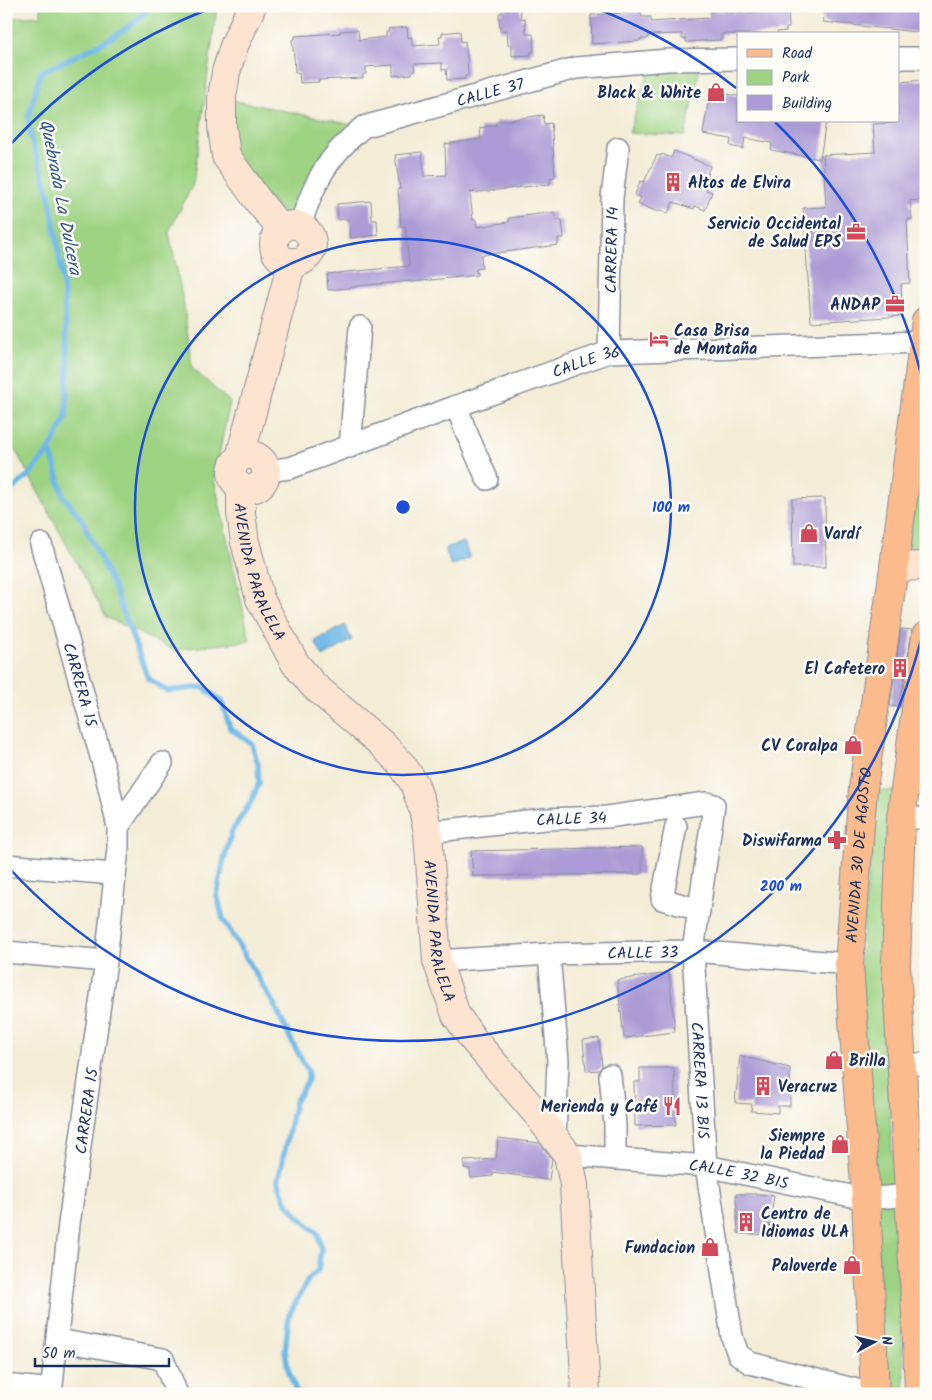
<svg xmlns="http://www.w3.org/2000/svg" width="932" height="1400" font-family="Kalam,sans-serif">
<rect width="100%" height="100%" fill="#fdfcf7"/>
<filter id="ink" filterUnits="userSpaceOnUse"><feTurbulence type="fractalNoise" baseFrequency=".02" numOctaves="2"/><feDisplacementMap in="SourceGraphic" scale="10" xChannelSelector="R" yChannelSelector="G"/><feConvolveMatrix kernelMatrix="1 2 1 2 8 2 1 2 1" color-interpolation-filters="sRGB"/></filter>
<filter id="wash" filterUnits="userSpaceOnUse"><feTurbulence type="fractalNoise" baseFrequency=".0096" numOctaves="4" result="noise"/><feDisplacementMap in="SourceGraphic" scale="20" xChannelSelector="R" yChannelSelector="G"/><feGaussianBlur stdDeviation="1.12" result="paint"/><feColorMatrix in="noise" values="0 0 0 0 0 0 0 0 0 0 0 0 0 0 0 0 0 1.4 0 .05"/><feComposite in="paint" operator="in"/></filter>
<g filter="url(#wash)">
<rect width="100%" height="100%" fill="#f3ecd6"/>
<g fill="#9ed383" stroke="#5c8170">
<polygon points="40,6 217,6 193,184 169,232 184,305 192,368 230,402 214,479 250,641 173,650 106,617 13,446 6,416 6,18 41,16"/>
<polygon points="700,68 685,136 629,133 649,70"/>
<polygon points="222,98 363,127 294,225 226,156"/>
<polygon points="926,416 926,550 924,566 905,567"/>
<polygon points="875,790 894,791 890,818 882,965 905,1394 887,1394 860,965"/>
<polygon points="904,1105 926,1117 926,1301"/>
</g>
<g fill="#6db7e6" stroke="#4473a2">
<polygon points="464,542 470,558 451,566 445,548"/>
<polygon points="345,625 352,640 323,657 315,641"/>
</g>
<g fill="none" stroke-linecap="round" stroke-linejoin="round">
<g stroke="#6db7e6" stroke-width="5.5">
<polyline points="50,449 63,495 82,520 114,588 148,678 167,691 203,687 222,702 230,728 252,744 258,764 259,783 251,802 232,831 223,863 217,895 223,919 275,1006 289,1036 308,1071 308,1080 295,1102 278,1181 285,1200 298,1216 318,1234 321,1248 318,1270 308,1280 289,1315 285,1351 288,1369 296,1391 300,1394"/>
<path d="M6,495l24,-21 20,-25 16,-32 2,-52 -5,-85 -14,-87 -18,-54 -3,-21 13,-46c26,-12 95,-41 108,-66"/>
</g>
</g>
<g id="blocks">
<g fill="#ab9bd6">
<polygon points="825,6 926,6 926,33 823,22"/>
<polygon points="520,8 521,19 525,18 526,34 533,34 534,51 531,52 531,55 512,56 512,45 508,45 507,30 500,31 499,13 502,13 502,10"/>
<polygon points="788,10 789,28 786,28 786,31 777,32 777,34 721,34 721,40 686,42 686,39 682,39 682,34 648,35 648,39 640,39 640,41 592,44 591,15 641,12 642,17 651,17 651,22 710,18 710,11 732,11 732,13"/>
<polygon points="407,27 408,38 412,37 412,46 440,44 439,36 442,36 442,33 460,31 461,42 465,41 467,58 468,75 465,76 465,79 447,80 446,69 442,70 442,63 414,64 415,71 412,71 412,74 393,76 393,65 366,67 366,74 363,74 363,78 318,80 319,82 300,83 299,73 295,73 294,57 292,40 295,39 295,36 340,33 340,31 358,30 359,40 386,37 386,32 389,32 388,29"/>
<polygon points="926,80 926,182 924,182 924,188 920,188 921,200 910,201 912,219 907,220 910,283 901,284 903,316 811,322 803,208 826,207 823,155 875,152 873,124 898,123 898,82"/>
<polygon points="710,91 738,96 738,121 826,121 820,159 771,150 772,143 745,138 743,149 730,146 731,139 703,134"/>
<polygon points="543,115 544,124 551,123 552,132 555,177 550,178 550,184 470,193 473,220 476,220 477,227 509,222 509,218 554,212 556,220 562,220 564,238 558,238 558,245 481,255 482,268 476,269 477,275 412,282 412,281 356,286 356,287 328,290 327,274 409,266 405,226 401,227 398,189 400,189 395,155 422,152 424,176 446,175 445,144 481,139 480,128 496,125 496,122"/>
<polygon points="674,151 710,166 703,186 707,187 706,190 712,192 705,210 695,206 694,209 673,202 668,213 659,210 658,212 638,204 641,198 635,195 640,181 644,182 657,155 661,156 662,154 671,158"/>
<polygon points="371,201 372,220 377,220 378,235 351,238 349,219 338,220 337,204"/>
<polygon points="825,498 826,567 793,567 792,499"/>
<polygon points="901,629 912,630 900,707 890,706"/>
<polygon points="642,847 642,874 473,876 471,851"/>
<polygon points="669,973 675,1032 624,1038 617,980"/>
<polygon points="599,1038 602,1066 599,1070 586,1071 583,1040"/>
<polygon points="740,1056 790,1068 790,1106 778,1106 778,1113 751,1111 752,1104 735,1103"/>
<polygon points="640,1068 674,1068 676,1125 635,1126 634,1082 640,1082"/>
<polygon points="498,1138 539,1143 552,1159 549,1180 493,1172 493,1176 471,1178 470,1169 464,1168 464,1161 496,1159"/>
<polygon points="736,1194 759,1194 774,1196 768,1235 738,1233"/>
</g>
</g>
</g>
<g filter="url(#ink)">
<use href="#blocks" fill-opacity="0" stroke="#878e9a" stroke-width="1"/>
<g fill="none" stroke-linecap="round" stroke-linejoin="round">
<g stroke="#878e9a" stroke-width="24">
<g id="minor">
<polyline points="898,58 926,58"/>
<path id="s1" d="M300,226c14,-44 27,-69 63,-99l213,-59 92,-8 70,-1"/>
<path id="s2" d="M609,352l3,-154 6,-50"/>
<polyline points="457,406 464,427 487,479"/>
<polyline points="350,447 360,327"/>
<path id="s3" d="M265,471l25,-3 167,-62 152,-54 314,-10"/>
<path id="s4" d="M41,544l64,227 13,56v21l-12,113 -37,263 -18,170"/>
<polyline points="901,818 926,818"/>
<polyline points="676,826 662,899 699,910"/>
<polyline points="118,827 162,763"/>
<path id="s5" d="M428,832l117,-13 62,-2 99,-14 8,2 -21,146 13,215 26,171 6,17 12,9 123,31"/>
<polyline points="6,865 114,874"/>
<polyline points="6,952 106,961"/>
<polyline points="549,954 558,1061 555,1138"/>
<path id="s6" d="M437,961l112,-7 144,-3 156,13"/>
<polyline points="902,1064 926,1064"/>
<polyline points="610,1075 615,1125 615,1159"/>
<path id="s7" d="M568,1155l138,11 160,33 43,-4"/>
<polyline points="58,1340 163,1359 177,1394"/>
<polyline points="6,1385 52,1390"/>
</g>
</g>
<g stroke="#878e9a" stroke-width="30">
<g id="secondary">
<polyline points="252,6 234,46 226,72 222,98 222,126 226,156 259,202 281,229"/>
<circle cx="293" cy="244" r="19"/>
<circle cx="249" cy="472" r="17"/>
<polyline points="240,457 292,262"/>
<path id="s8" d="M241,487v26l4,29 15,57 35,64 18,22 69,59 20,21 12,18 9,26 5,23 9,129 19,54 17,24 64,75 31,41 6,30 12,209"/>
<polyline points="894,567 926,566"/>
</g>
</g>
<g stroke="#878e9a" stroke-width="30">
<g id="primary">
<path id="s9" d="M875,1394l-9,-195 -17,-235 14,-175 31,-222 32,-246"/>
<polyline points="919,1394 916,1315 896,965 901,818 926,636"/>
</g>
</g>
<use href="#minor" stroke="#fff" stroke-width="21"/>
<use href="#secondary" stroke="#fde4d1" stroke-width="28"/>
<use href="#primary" stroke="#fbbb8d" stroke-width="28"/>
</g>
</g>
<g fill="none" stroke="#1d4ed8" stroke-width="2.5">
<circle cx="403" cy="507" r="268"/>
<path d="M925 623A535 535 0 0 1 9 868M9 146A535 535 0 0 1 211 8M595 8A535 535 0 0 1 736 88M775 122A535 535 0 0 1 925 391"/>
</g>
<defs>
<g id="shop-bare" transform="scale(1.5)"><path d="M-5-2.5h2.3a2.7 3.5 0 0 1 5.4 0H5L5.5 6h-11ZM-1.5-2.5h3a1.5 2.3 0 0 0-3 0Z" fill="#d1495b" stroke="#fdfcf7" stroke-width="2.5" paint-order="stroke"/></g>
<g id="building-bare" transform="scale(1.5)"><path d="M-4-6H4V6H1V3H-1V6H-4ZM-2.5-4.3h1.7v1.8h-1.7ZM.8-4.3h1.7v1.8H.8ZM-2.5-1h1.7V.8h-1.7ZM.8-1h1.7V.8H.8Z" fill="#d1495b" stroke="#fdfcf7" stroke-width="2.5" paint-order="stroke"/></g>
<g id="office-bare" transform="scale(1.5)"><path d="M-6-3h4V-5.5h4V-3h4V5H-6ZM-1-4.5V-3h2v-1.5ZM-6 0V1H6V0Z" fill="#d1495b" stroke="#fdfcf7" stroke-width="2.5" paint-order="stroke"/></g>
<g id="hotel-bare" transform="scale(1.5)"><path d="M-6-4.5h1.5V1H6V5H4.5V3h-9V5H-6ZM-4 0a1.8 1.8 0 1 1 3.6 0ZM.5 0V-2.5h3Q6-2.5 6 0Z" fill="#d1495b" stroke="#fdfcf7" stroke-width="2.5" paint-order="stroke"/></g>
<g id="pharmacy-bare" transform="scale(1.5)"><path d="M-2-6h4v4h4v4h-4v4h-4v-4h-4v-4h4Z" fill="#d1495b" stroke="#fdfcf7" stroke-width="2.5" paint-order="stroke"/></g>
<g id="restaurant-bare" transform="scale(1.5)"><path d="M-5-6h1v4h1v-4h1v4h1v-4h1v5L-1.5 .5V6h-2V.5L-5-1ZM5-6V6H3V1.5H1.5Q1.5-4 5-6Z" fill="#d1495b" stroke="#fdfcf7" stroke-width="2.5" paint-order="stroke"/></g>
</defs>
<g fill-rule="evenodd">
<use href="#shop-bare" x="716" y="92"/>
<use href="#building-bare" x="673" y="182"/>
<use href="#office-bare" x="856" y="232"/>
<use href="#office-bare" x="895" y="304"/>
<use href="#hotel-bare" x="659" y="339"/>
<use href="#shop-bare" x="809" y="533"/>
<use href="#building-bare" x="900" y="668"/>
<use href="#shop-bare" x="853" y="745"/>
<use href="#pharmacy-bare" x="837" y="840"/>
<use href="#shop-bare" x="834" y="1060"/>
<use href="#building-bare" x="763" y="1086"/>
<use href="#restaurant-bare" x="672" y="1106"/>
<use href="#shop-bare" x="840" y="1144"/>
<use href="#building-bare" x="746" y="1222"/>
<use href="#shop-bare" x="710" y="1247"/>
<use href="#shop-bare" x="852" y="1265"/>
</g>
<g text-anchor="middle" stroke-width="5" stroke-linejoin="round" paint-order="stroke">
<g font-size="16" fill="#1b2f5e" stroke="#fdfcf7">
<text dy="6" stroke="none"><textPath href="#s1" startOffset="251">CALLE 37</textPath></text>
<text dy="6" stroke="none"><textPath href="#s2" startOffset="102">CARRERA 14</textPath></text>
<text dy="6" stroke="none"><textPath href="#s3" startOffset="340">CALLE 36</textPath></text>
<text dy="6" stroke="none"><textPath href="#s8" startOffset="88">AVENIDA PARALELA</textPath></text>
<text dy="6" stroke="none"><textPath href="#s4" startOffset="146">CARRERA 15</textPath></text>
<text dy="6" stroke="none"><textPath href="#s5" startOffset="144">CALLE 34</textPath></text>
<text dy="6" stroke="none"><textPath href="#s9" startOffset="540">AVENIDA 30 DE AGOSTO</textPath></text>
<text dy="6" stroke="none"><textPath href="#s8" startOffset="508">AVENIDA PARALELA</textPath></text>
<text dy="6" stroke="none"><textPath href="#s6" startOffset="206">CALLE 33</textPath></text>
<text dy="6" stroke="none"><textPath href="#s5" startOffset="565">CARRERA 13 BIS</textPath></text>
<text transform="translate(86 1111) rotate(-82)" y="6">CARRERA 15</text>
<text dy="6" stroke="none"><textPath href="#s7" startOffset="172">CALLE 32 BIS</textPath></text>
</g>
<g font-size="16" font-weight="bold" fill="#1b2f5e" stroke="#fdfcf7" text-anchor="end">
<text x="701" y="98">Black &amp; White</text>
<text x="688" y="188" text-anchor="start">Altos de Elvira</text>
<text x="841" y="229">Servicio Occidental<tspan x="841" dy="18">de Salud EPS</tspan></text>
<text x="880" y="310">ANDAP</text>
<text x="674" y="336" text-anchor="start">Casa Brisa<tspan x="674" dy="18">de Montaña</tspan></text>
<text x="824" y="539" text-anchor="start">Vardí</text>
<text x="885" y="674">El Cafetero</text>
<text x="838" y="751">CV Coralpa</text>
<text x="822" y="846">Diswifarma</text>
<text x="849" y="1066" text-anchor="start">Brilla</text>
<text x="778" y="1092" text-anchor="start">Veracruz</text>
<text x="657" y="1112">Merienda y Café</text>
<text x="825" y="1141">Siempre<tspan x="825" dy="18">la Piedad</tspan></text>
<text x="761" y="1219" text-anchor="start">Centro de<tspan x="761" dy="18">Idiomas ULA</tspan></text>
<text x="695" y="1253">Fundacion</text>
<text x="837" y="1271">Paloverde</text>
</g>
<g font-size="18" font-style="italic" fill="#345887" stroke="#fdfcf7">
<text transform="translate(61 197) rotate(79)" y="6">Quebrada La Dulcera</text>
</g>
</g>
<circle cx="403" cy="507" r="8" fill="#1d4ed8" stroke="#fdfcf7" stroke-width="2.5"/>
<g font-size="15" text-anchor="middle" font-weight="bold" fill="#1d4ed8" stroke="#fdfcf7" stroke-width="5" stroke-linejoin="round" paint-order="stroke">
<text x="671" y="512">100 m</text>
<text x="781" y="891">200 m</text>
</g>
<rect width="932" height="1400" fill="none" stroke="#fdfcf7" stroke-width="25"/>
<rect x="737" y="32" width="162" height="90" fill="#fdfcf7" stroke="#a3aaba"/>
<rect x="747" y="49" width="25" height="8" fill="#fbbb8d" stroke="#a3aaba"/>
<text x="782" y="58" font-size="15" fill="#1b2f5e">Road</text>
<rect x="747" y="70" width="25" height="15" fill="#9ed383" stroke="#a3aaba"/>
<text x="782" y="82" font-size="15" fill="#1b2f5e">Park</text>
<rect x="747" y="95" width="25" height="15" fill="#ab9bd6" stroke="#a3aaba"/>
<text x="782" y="108" font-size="15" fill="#1b2f5e">Building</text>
<g transform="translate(874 1342) rotate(83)" stroke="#fdfcf7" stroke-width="4" paint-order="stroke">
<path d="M0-4L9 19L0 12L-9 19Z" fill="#1b2f5e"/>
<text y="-8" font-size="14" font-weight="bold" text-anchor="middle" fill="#1b2f5e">N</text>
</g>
<path d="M35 1358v8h134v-8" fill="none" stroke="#1b2f5e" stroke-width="2.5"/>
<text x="42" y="1358" font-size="15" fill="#1b2f5e" stroke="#fdfcf7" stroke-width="4" paint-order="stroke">50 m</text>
</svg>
